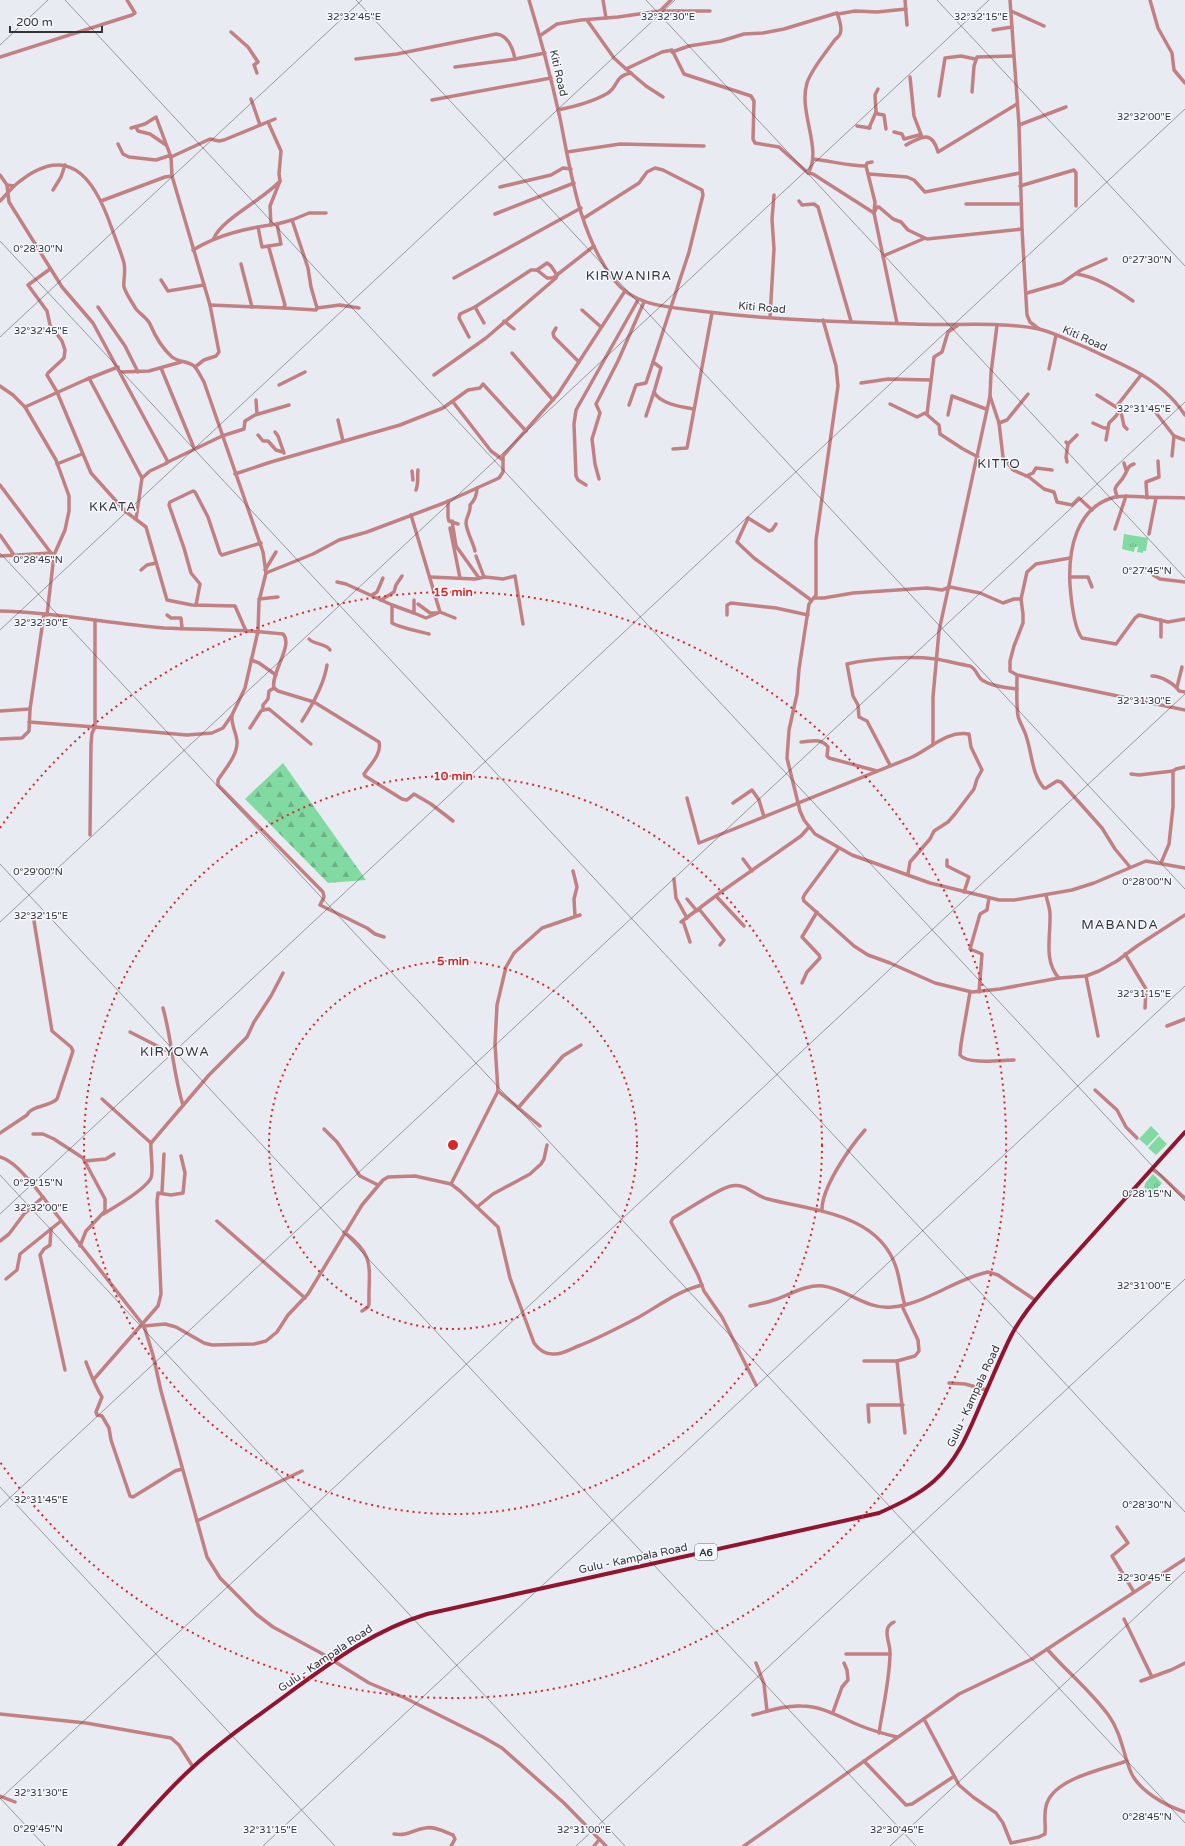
<svg xmlns="http://www.w3.org/2000/svg" width="1185" height="1846" font-family="'Varela Round',sans-serif">
<defs>
<pattern id="forest-firs" width="22" height="20" patternUnits="userSpaceOnUse"><rect width="22" height="20" fill="#82daa3"/><path d="M5 1l3.5 6h-7zM16 11l3.5 6h-7z" fill="#6bb286"/></pattern>
<pattern id="park-tufts" width="24" height="20" patternUnits="userSpaceOnUse"><rect width="24" height="20" fill="#82daa3"/><path d="M3 7l-1-3M5 7V3M7 7l1-3M15 17l-1-3M17 17v-4M19 17l1-3" fill="none" stroke="#6bb286"/></pattern>
</defs>
<rect width="100%" height="100%" fill="#e8ebf1"/>
<g fill="#82daa3">
<polygon points="1151,1126 1159,1134 1147,1146 1139,1139"/>
<polygon points="1159,1136 1167,1144 1156,1155 1148,1148"/>
</g>
<polygon fill="url(#forest-firs)" points="283,763 366,880 328,883 245,799"/>
<g fill="url(#park-tufts)">
<polygon points="1124,534 1148,538 1146,551 1143,551 1143,553 1137,552 1138,547 1135,547 1134,552 1122,549"/>
<polygon points="1153,1174 1162,1183 1152,1194 1144,1187 1146,1182"/>
</g>
<g fill="none" stroke-linecap="round" stroke-linejoin="round">
<g stroke="#c38083" stroke-width="3.5">
<path d="M529,0c12,39 22,78 31,118 11,55 19,116 54,162 21,27 55,27 86,31 70,9 142,11 213,13 41,2 85,-3 126,5 16,4 31,12 46,18 27,13 57,24 79,44 8,7 15,15 21,24"/>
<polyline points="603,0 606,18"/>
<polyline points="905,0 907,25"/>
<polyline points="1010,0 1019,125 1022,229 1027,315 1030,322 1039,329"/>
<polyline points="1150,0 1158,28 1172,53 1174,70 1185,83"/>
<polyline points="660,11 671,0"/>
<polyline points="1011,11 1044,26"/>
<polyline points="838,14 855,11 877,12 906,9"/>
<polyline points="587,20 614,58 626,69 662,52 672,50 684,74 751,96 754,101 753,139 755,143 779,147 808,173 813,174 874,213 877,207 879,207 893,219 901,222 908,230 927,239 1022,229"/>
<polyline points="993,30 1012,27"/>
<polyline points="231,32 248,47 258,62 254,65 257,73"/>
<polyline points="541,35 557,24 581,20 618,17 660,11 710,11"/>
<path d="M672,52l17,-6 32,-5 23,-7 19,-1 21,-4 53,-16c2,6 6,15 3,21 -1,3 -5,5 -6,7 -8,11 -23,29 -27,42 -9,29 16,67 1,90"/>
<polyline points="0,57 132,15 135,13 127,0"/>
<path d="M356,59l41,-5 99,-20c12,1 17,15 19,25l30,-6"/>
<polyline points="455,67 515,59"/>
<polyline points="626,69 646,86 663,97"/>
<polyline points="972,92 974,66 977,57 1013,56"/>
<polyline points="939,96 945,58 961,56 975,59"/>
<polyline points="251,99 260,125"/>
<polyline points="432,100 551,78"/>
<path d="M558,110c17,-4 35,-8 50,-17 11,-7 5,-16 23,-20"/>
<polyline points="876,112 878,114 884,115 886,129"/>
<polyline points="268,122 281,151 279,174 280,181"/>
<polyline points="1019,125 1066,107"/>
<polyline points="857,126 870,128"/>
<polyline points="136,127 138,131 150,134 166,145"/>
<polyline points="131,128 145,124 156,117 171,157 172,176"/>
<polyline points="869,128 876,112 875,95 878,89"/>
<polyline points="894,132 902,134 904,139 919,135 922,137 914,116 910,77"/>
<polyline points="118,144 123,154 129,157 156,160 168,156 171,157 210,139 219,141 224,140 275,119"/>
<path d="M906,145c16,-9 26,-15 32,7l79,-48"/>
<polyline points="567,152 620,144 704,146"/>
<path d="M813,159c18,2 35,7 53,7l1,-3 5,-1"/>
<polyline points="866,166 875,202 874,213 897,323"/>
<polyline points="869,174 907,177 914,180 925,192 1020,173"/>
<path d="M0,175l7,10 7,1c53,-46 80,-10 98,43 4,11 9,23 12,34 2,10 -1,18 0,24 2,7 8,15 12,22 4,5 11,9 14,15 5,12 12,24 22,33 6,5 16,4 22,9 4,4 7,11 10,16l59,170 3,21 -7,28 -1,30 -13,57 -13,27 -9,13 -11,5 -25,2 -92,-8 -3,6 -1,11 -1,91"/>
<polyline points="7,185 9,202 62,287 93,323 167,460 167,463 150,471 142,478 136,519"/>
<polyline points="1020,186 1074,170 1076,173 1076,206"/>
<polyline points="500,187 551,175 563,168 571,169"/>
<polyline points="53,190 61,177 65,165"/>
<polyline points="0,201 14,186"/>
<polyline points="101,201 165,177 172,176 210,305 219,352 216,356 204,360 195,367"/>
<polyline points="799,201 802,205 814,204 818,207 851,321"/>
<polyline points="966,204 1021,204"/>
<polyline points="495,214 574,183"/>
<path d="M584,218l55,-35 8,-11 8,-4 8,2 39,20 1,5 -14,57 -36,110 8,6 -7,24c6,12 28,15 40,17"/>
<polyline points="258,227 262,247 269,246"/>
<path d="M214,238c8,-19 50,-39 66,-57l-10,25 1,19"/>
<path d="M193,250c26,-16 55,-22 84,-26"/>
<polyline points="883,256 923,239"/>
<polyline points="241,264 252,307"/>
<polyline points="50,269 28,285 47,311 50,325 62,341 65,350 64,358 48,373 47,375 57,392 91,473 125,511 146,527 167,600 192,605 235,606 246,631"/>
<path d="M1077,274c20,3 40,16 56,27"/>
<polyline points="454,278 581,208"/>
<polyline points="161,280 168,291 204,285"/>
<polyline points="1027,293 1062,283 1081,270 1106,259"/>
<polyline points="210,305 283,308 285,305 269,248 269,246 281,244 277,224 292,220 309,213 326,213"/>
<polyline points="98,307 125,346 138,372"/>
<polyline points="475,307 484,323"/>
<polyline points="283,308 316,310 317,308 311,287 308,268 292,220"/>
<polyline points="317,308 340,305 359,308"/>
<polyline points="582,310 601,327"/>
<polyline points="770,317 774,249 772,219 774,195"/>
<polyline points="823,320 836,366 838,386 816,540 816,595 809,604 799,669 797,694 789,730 787,758 800,811 804,820 815,834 852,855 930,883 999,900 1014,900 1072,890 1094,883 1146,861 1185,868"/>
<polyline points="504,321 514,329"/>
<polyline points="997,325 991,373 990,396 999,423 1003,457 1013,470 1029,477 1044,489 1054,492 1057,502 1072,505 1079,498 1092,510"/>
<polyline points="556,328 553,333 554,337 579,362"/>
<polyline points="469,337 459,318 460,314 475,307 531,270 537,270 547,278 553,278 594,246"/>
<polyline points="512,353 553,400"/>
<polyline points="161,368 194,448"/>
<polyline points="1049,369 1056,335"/>
<polyline points="121,372 149,371 181,362"/>
<polyline points="434,375 486,338 556,278 557,275 551,266 547,263 537,270"/>
<polyline points="89,378 142,478"/>
<polyline points="861,383 888,379 931,380"/>
<polyline points="279,385 305,372"/>
<polyline points="0,386 13,395 25,407 85,380 118,367"/>
<polyline points="1097,395 1116,407 1141,375"/>
<polyline points="256,400 257,414"/>
<polyline points="453,402 491,451 503,460"/>
<polyline points="890,404 917,417 925,413 939,425 940,434 963,449 978,457"/>
<polyline points="629,405 636,385 646,383 653,362"/>
<polyline points="25,407 56,460 69,496 69,511 65,530 54,555 47,615"/>
<polyline points="1120,407 1124,426 1127,429"/>
<polyline points="1153,409 1174,436 1185,440"/>
<polyline points="927,414 934,357 942,352 948,332 958,325"/>
<polyline points="948,415 952,396 986,409"/>
<polyline points="646,416 654,392"/>
<polyline points="338,420 343,441"/>
<polyline points="999,423 1007,420 1028,394"/>
<polyline points="1093,423 1104,428 1108,428"/>
<polyline points="275,432 278,436 284,453"/>
<polyline points="258,435 263,441 268,441 276,450 283,452"/>
<polyline points="1106,440 1109,423 1116,416 1121,408"/>
<polyline points="1066,442 1068,444 1066,457 1067,462"/>
<polyline points="1068,444 1077,435"/>
<polyline points="673,449 687,448 712,313"/>
<polyline points="1172,456 1174,436"/>
<polyline points="168,462 222,436 244,429 245,421 255,415 289,405"/>
<polyline points="1124,463 1126,470"/>
<polyline points="57,464 82,454"/>
<polyline points="412,471 413,480"/>
<polyline points="235,474 271,462 400,425 443,408 468,390 480,388 483,384 526,431"/>
<polyline points="1026,476 1033,473 1036,468 1052,470"/>
<polyline points="599,479 595,464 592,439 600,413 596,404 618,361 644,302"/>
<polyline points="0,485 51,553 54,555"/>
<polyline points="586,485 578,480 576,476 574,424 576,410 638,300"/>
<path d="M416,490c3,-8 1,-14 2,-20"/>
<path d="M1117,497l-2,-8c2,-6 7,-8 9,-13 4,-6 3,-10 10,-12"/>
<polyline points="1147,498 1146,482 1159,477 1158,461"/>
<path d="M1185,498c-13,-1 -27,0 -40,-1 -10,0 -20,-2 -30,0 -39,10 -47,53 -45,88 1,13 4,43 12,53l34,6 19,-26 4,-3 29,7 17,-3"/>
<polyline points="448,501 448,517 449,521 458,524"/>
<polyline points="411,515 440,612 455,618"/>
<polyline points="452,521 456,546 479,578"/>
<polyline points="776,524 772,530 769,531 748,518 737,542 754,558 811,600"/>
<polyline points="450,528 460,578"/>
<polyline points="1115,529 1126,496"/>
<polyline points="1149,534 1156,498"/>
<polyline points="0,535 14,555"/>
<path d="M475,551c-2,-9 -8,-18 -9,-28 0,-7 5,-10 4,-18 5,-5 7,-10 7,-17"/>
<polyline points="0,556 51,553"/>
<polyline points="476,556 484,577"/>
<polyline points="1070,558 1036,564 1027,572 1021,599 1023,614 1023,623 1014,646 1010,661 1010,671 1017,675 1185,710"/>
<polyline points="141,570 147,565 156,563"/>
<polyline points="265,570 276,552"/>
<polyline points="266,573 313,554 339,540 367,532 444,503 499,478 503,472 503,456 558,394 625,291"/>
<polyline points="1153,575 1160,579 1185,582"/>
<polyline points="430,577 475,579 485,577 503,579 515,576 523,624"/>
<polyline points="1070,577 1088,577 1092,587"/>
<polyline points="337,582 346,584 392,605"/>
<polyline points="372,595 377,592 383,578"/>
<polyline points="814,598 824,598 853,593 927,588 942,590 950,587 980,593 1003,603 1014,599 1021,599"/>
<polyline points="259,599 278,597"/>
<polyline points="381,600 394,592 396,585 402,576"/>
<polyline points="414,600 414,613 426,618 438,613"/>
<polyline points="418,604 430,613 437,613"/>
<polyline points="196,605 200,584 191,573 184,548 169,505 170,502 193,491 195,492 208,517 220,553 222,555 261,543"/>
<path d="M0,611c55,1 109,13 164,17 40,2 80,1 119,6 11,11 -13,40 -9,54"/>
<path d="M414,613l-22,-8v18c8,5 27,8 37,11"/>
<polyline points="167,615 171,618 181,618 182,628"/>
<polyline points="727,615 727,605 731,603 776,608 808,615"/>
<polyline points="1161,637 1161,620"/>
<path d="M309,639c5,6 17,4 21,11"/>
<polyline points="251,660 259,663 276,675"/>
<path d="M1017,675c0,13 -1,28 1,41 2,8 7,14 9,23 5,15 5,36 17,49h2l11,-7 4,1 41,46 13,21 15,18"/>
<path d="M1152,676c9,0 23,8 27,15l6,1"/>
<polyline points="1177,687 1182,667"/>
<path d="M274,688l4,3 36,11 65,40c3,12 -9,23 -15,32l1,2 37,23 5,1 7,-6 17,10 22,17"/>
<polyline points="274,688 269,691 268,699 263,705 263,710 269,709 311,744"/>
<polyline points="0,711 30,709"/>
<path d="M232,716c-1,8 4,16 5,25 1,14 -12,28 -19,39v5l105,107 1,5 -4,8 47,23 8,6 9,3"/>
<path d="M302,721c11,-17 22,-36 25,-56"/>
<polyline points="29,722 95,727 95,620"/>
<polyline points="250,728 261,711 263,710"/>
<polyline points="0,739 22,738 29,731 30,709 44,614"/>
<path d="M801,742c10,0 19,-5 27,5l-1,9 2,2 48,13"/>
<polyline points="933,745 933,697 939,631 990,396"/>
<path d="M890,765l-23,-44 -8,-4 -1,-12 -5,-9 -6,-32c26,-6 63,-8 89,-5 11,2 23,5 34,7 7,3 7,11 12,14 9,6 25,8 35,9"/>
<polyline points="1131,774 1139,775 1173,771"/>
<path d="M687,798l12,45 211,-85c19,-8 36,-28 59,-24l2,13 11,23 -5,9 -3,10 -19,25 -7,8 -14,9 -4,8 -20,23 -2,12"/>
<polyline points="733,803 752,790 759,800 764,817"/>
<polyline points="839,848 805,894 803,898 804,901 854,946 868,955 890,963 935,983 972,992 1000,989 1059,978 1086,976 1099,971 1117,961 1137,946 1185,915"/>
<polyline points="743,859 752,871"/>
<polyline points="947,860 947,866 969,877 964,892"/>
<polyline points="1161,863 1169,844 1173,807 1173,771 1176,769 1185,767"/>
<polyline points="573,871 577,887 574,899 575,916"/>
<polyline points="674,879 676,898 687,918"/>
<path d="M1046,895c1,6 4,13 4,19 1,21 -7,47 9,64"/>
<polyline points="716,896 744,926"/>
<polyline points="687,899 697,911"/>
<polyline points="699,909 724,940 720,945"/>
<path d="M580,915l-38,13 -28,25 -8,14 -9,38 -2,39 3,47 -47,93 9,7 38,36 12,51 24,65c5,7 11,12 21,11 9,0 17,-6 26,-9 20,-8 39,-18 58,-28 21,-12 39,-26 63,-32"/>
<polyline points="683,921 690,942"/>
<polyline points="681,922 721,892 801,836 809,827"/>
<polyline points="1125,954 1146,989 1145,1008"/>
<polyline points="1086,976 1098,1036"/>
<polyline points="802,983 807,972 820,958 819,955 802,937 817,912"/>
<path d="M970,992l-9,52 -1,11c8,10 42,5 54,5"/>
<polyline points="979,992 982,954 970,949 980,914 987,910 989,898"/>
<path d="M163,1008c9,32 10,65 20,97"/>
<polyline points="1167,1026 1185,1019"/>
<polyline points="130,1032 171,1053"/>
<polyline points="1095,1090 1117,1110 1126,1127 1137,1138"/>
<polyline points="498,1091 540,1126"/>
<path d="M102,1099l49,44c-1,9 3,27 0,35 -6,12 -36,29 -48,36"/>
<polyline points="518,1108 563,1056 581,1045"/>
<polyline points="324,1129 337,1142 360,1176 378,1185"/>
<path d="M0,1133l27,-18c5,-10 22,-8 30,-16l16,-48 -2,-4 -19,-16 -18,-110"/>
<polyline points="33,1134 43,1134 54,1139 83,1158 105,1199 105,1211 86,1231 80,1246"/>
<polyline points="151,1143 209,1075 247,1037 254,1022 271,996 283,973"/>
<path d="M0,1157c15,5 25,19 35,30l109,139 9,29 8,36 46,166 13,21 36,36 17,13 48,26 48,30 36,15 78,39 19,11 62,55 42,43"/>
<polyline points="85,1161 106,1159 114,1154"/>
<path d="M1152,1169c13,8 21,20 33,29"/>
<polyline points="162,1192 164,1154"/>
<polyline points="477,1207 493,1194 530,1174 541,1164 544,1159 547,1145"/>
<path d="M822,1211c-1,-23 28,-64 43,-81"/>
<polyline points="61,1221 51,1229 50,1245 44,1249 40,1255 65,1370"/>
<polyline points="217,1221 305,1298"/>
<path d="M344,1232c33,25 24,36 25,72l-1,3 -6,4"/>
<polyline points="0,1241 9,1234 24,1214 43,1197"/>
<polyline points="6,1279 17,1270 20,1254 51,1229"/>
<path d="M750,1306c8,-2 16,-3 24,-6 15,-5 33,-16 49,-14 24,3 43,24 69,21 34,-3 63,-28 96,-35l10,3 37,25"/>
<polyline points="902,1306 918,1340 919,1351 915,1356 897,1361 905,1433"/>
<polyline points="144,1326 165,1324 176,1327 204,1343 212,1345 254,1344 266,1341 277,1332 288,1315 308,1294 362,1205 383,1180 388,1177 415,1176 451,1184"/>
<polyline points="864,1361 897,1361"/>
<path d="M86,1362c5,13 9,24 16,35l-6,15 1,3 5,1 7,12 2,12 19,56 3,1 42,-26 7,-2"/>
<polyline points="94,1379 158,1306 161,1294 157,1201 158,1193 171,1195 183,1193 185,1173 181,1156"/>
<polyline points="949,1383 965,1384 987,1390"/>
<path d="M756,1385l-34,-68 -18,-26 -6,-16 -27,-53 2,-4c13,-7 46,-30 58,-32 16,-3 23,10 37,13 45,12 110,14 128,68 4,12 5,26 9,38"/>
<polyline points="869,1422 868,1405 903,1405"/>
<polyline points="197,1521 302,1471"/>
<polyline points="1117,1527 1128,1543 1112,1556 1134,1592"/>
<polyline points="1124,1619 1152,1677"/>
<path d="M1047,1649c20,23 44,42 62,67 12,17 14,36 21,54 7,20 36,36 55,42"/>
<polyline points="846,1654 890,1654"/>
<polyline points="756,1663 764,1684 767,1711"/>
<polyline points="1141,1681 1171,1670 1185,1663"/>
<polyline points="833,1712 842,1687 848,1680 847,1670 844,1663"/>
<polyline points="0,1714 86,1723 171,1738 179,1745 193,1767"/>
<path d="M753,1715c16,-4 32,-10 48,-9 23,0 40,12 60,20 12,5 24,8 36,11"/>
<path d="M924,1719l35,66 14,12 23,16 7,10 8,20 28,-6 6,-3c1,-10 -2,-21 2,-31 9,-25 57,-34 80,-42"/>
<path d="M879,1733c4,-27 11,-54 11,-81 0,-10 -9,-24 4,-30"/>
<polyline points="864,1761 906,1805 912,1804 953,1777"/>
<polyline points="0,1796 15,1802"/>
<path d="M394,1834c15,2 18,-4 31,-6 10,-2 20,4 28,7l2,4 -4,7"/>
<polyline points="594,1846 599,1840"/>
<polyline points="744,1846 959,1694 1032,1659 1185,1559"/>
</g>
<path stroke="#921530" stroke-width="4" d="M119,1846c24,-27 47,-55 74,-79 30,-28 64,-50 96,-74 44,-32 85,-63 138,-79l452,-101c20,-9 39,-18 55,-32 24,-21 35,-50 47,-78 10,-22 19,-45 30,-67 10,-20 26,-38 41,-56l133,-148"/>
</g>
<path fill="none" stroke="#343537" stroke-width="1" stroke-opacity="0.45" d="M65,0l1120,1201M356,0l829,889M646,0l539,578M937,0l248,266M0,45l48,-45M0,241l1185,1271M0,337l362,-337M0,553l1185,1270M0,630l675,-630M0,864l916,982M0,922l989,-922M0,1175l625,671M0,1214l1185,-1105M0,1487l335,359M0,1507l1185,-1105M0,1798l45,48M0,1799l1185,-1105M263,1846l922,-860M576,1846l609,-567M890,1846l295,-275"/>
<g fill="none" stroke="#d62828" stroke-width="2" stroke-dasharray="2 4">
<circle cx="453" cy="1145" r="184"/>
<circle cx="453" cy="1145" r="369"/>
<path d="M0 828A553 553 0 1 1 0 1462"/>
</g>
<g text-anchor="middle" stroke-width="3" stroke-linejoin="round" paint-order="stroke">
<rect fill="#f5f9fe" stroke="#6e7073" stroke-width="1" x="695" y="1544" width="22" height="16" rx="3"/>
<g font-size="10" font-weight="bold" fill="#343537">
<text x="706" y="1556">A6</text>
</g>
<g font-size="11" fill="#343537" stroke="#f5f9fe">
<text transform="translate(559 73) rotate(77)" y="4">Kiti Road</text>
<text transform="translate(762 307) rotate(5)" y="4">Kiti Road</text>
<text transform="translate(1085 338) rotate(24)" y="4">Kiti Road</text>
<text transform="translate(973 1396) rotate(-65)" y="4">Gulu - Kampala Road</text>
<text transform="translate(633 1558) rotate(-12)" y="4">Gulu - Kampala Road</text>
<text transform="translate(325 1658) rotate(-34)" y="4">Gulu - Kampala Road</text>
</g>
<g font-size="13" letter-spacing="1" fill="#343537" stroke="#f5f9fe">
<text x="629" y="280">KIRWANIRA</text>
<text x="999" y="468">KITTO</text>
<text x="113" y="511">KKATA</text>
<text x="1120" y="929">MABANDA</text>
<text x="175" y="1056">KIRYOWA</text>
</g>
</g>
<g font-size="10" text-anchor="middle" fill="#343537" stroke="#f5f9fe" stroke-width="3" stroke-linejoin="round" paint-order="stroke">
<text x="354" y="20">32°32'45"E</text>
<text x="668" y="20">32°32'30"E</text>
<text x="981" y="20">32°32'15"E</text>
<text x="1144" y="120">32°32'00"E</text>
<text x="38" y="252">0°28'30"N</text>
<text x="1147" y="263">0°27'30"N</text>
<text x="41" y="334">32°32'45"E</text>
<text x="1144" y="412">32°31'45"E</text>
<text x="38" y="563">0°28'45"N</text>
<text x="1147" y="574">0°27'45"N</text>
<text x="41" y="626">32°32'30"E</text>
<text x="1144" y="704">32°31'30"E</text>
<text x="38" y="875">0°29'00"N</text>
<text x="1147" y="885">0°28'00"N</text>
<text x="41" y="919">32°32'15"E</text>
<text x="1144" y="997">32°31'15"E</text>
<text x="38" y="1186">0°29'15"N</text>
<text x="1147" y="1197">0°28'15"N</text>
<text x="41" y="1211">32°32'00"E</text>
<text x="1144" y="1289">32°31'00"E</text>
<text x="41" y="1503">32°31'45"E</text>
<text x="1147" y="1508">0°28'30"N</text>
<text x="1144" y="1581">32°30'45"E</text>
<text x="41" y="1796">32°31'30"E</text>
<text x="1147" y="1820">0°28'45"N</text>
<text x="38" y="1832">0°29'45"N</text>
<text x="270" y="1833">32°31'15"E</text>
<text x="584" y="1833">32°31'00"E</text>
<text x="897" y="1833">32°30'45"E</text>
</g>
<circle cx="453" cy="1145" r="6" fill="#d62828" stroke="#f5f9fe" stroke-width="2"/>
<g font-size="12" text-anchor="middle" font-weight="bold" fill="#d62828" stroke="#f5f9fe" stroke-width="3" stroke-linejoin="round" paint-order="stroke">
<text x="453" y="596">15 min</text>
<text x="453" y="780">10 min</text>
<text x="453" y="965">5 min</text>
</g>
<path d="M10 26v6h92v-6" fill="none" stroke="#343537" stroke-width="2"/>
<text x="16" y="26" font-size="12" fill="#343537" stroke="#f5f9fe" stroke-width="3" paint-order="stroke">200 m</text>
</svg>
